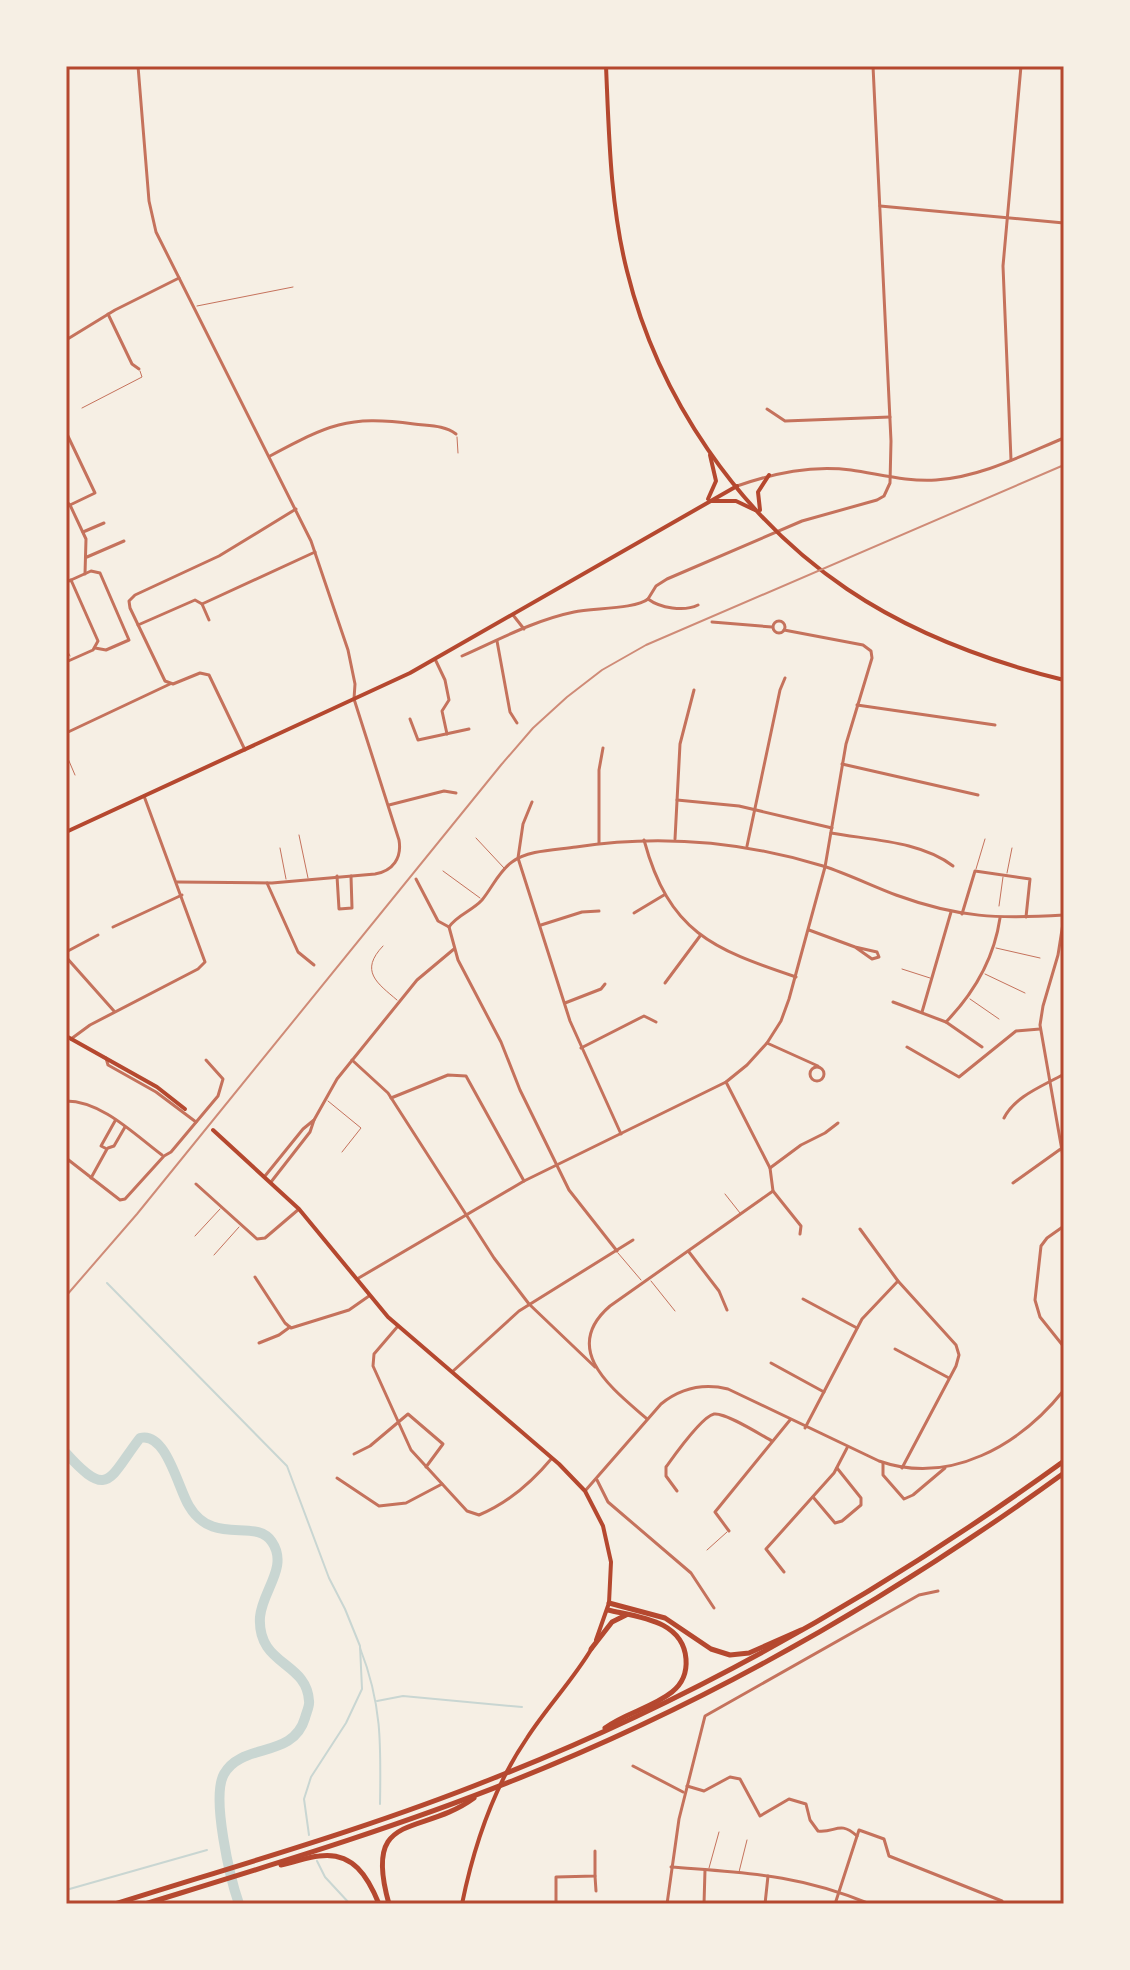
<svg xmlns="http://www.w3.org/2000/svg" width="1130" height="1970" font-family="'DM Sans',sans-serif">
<rect width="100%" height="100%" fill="#f6efe4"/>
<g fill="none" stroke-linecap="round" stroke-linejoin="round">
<g stroke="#c9d6d2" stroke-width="2">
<polyline points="107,1283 287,1466 329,1578 345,1609 360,1646 362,1689 346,1723 311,1777 304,1799 309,1835"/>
<path d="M360,1648c22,56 21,97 20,156"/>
<polyline points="377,1701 403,1696 522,1707"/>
<polyline points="317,1861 325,1877 350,1904"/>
<polyline points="66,1890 207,1850"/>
</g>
<path stroke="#c9d6d2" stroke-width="10" d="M66,1453c43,48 43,25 74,-15 26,-7 38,50 49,68 24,41 67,11 83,36 17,25 -10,49 -12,75 -3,49 47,44 49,84 1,5 -3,12 -4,17 -12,41 -63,24 -81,56 -13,23 6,104 15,130"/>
<g stroke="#c5725c" stroke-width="1">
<polyline points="197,306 293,287"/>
<polyline points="82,408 142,377 140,371"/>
<polyline points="457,437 458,453"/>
<polyline points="66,648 70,656"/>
<polyline points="66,754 75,775"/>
<polyline points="299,835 308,878"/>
<polyline points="476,838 504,868"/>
<polyline points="280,848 286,879"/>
<polyline points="976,869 985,839"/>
<polyline points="443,871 480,898"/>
<polyline points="1007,873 1012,848"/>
<polyline points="999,906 1003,877"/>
<path d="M383,946c-24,25 -6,37 14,54"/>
<polyline points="996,948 1040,958"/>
<polyline points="902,969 930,978"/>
<polyline points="985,974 1025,993"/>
<polyline points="970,999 999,1019"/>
<polyline points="328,1101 361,1128 342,1152"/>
<polyline points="725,1194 740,1213"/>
<polyline points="195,1236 220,1209"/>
<polyline points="618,1253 641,1280"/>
<polyline points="214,1255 239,1227"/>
<polyline points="651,1281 675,1311"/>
<polyline points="707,1550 727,1532"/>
<polyline points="709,1868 719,1832"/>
<polyline points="739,1872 747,1840"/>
</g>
<g stroke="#c5725c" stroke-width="3">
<polyline points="880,206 1064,223"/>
<polyline points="108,314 132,364 139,369"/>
<polyline points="66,340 115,310 179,278"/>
<polyline points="767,409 785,421 890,417"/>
<polyline points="66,432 95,493 70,505"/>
<path d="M270,456c58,-31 77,-41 144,-32 15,2 30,1 42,10"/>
<polyline points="1011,460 1003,266 1021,66"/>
<polyline points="66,501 70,505 86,539 85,574"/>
<polyline points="83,532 104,523"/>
<polyline points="87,557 124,541"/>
<polyline points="71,580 91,571 100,573 129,640 106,650 95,648"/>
<polyline points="66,582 71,580 98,641 93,650 66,662"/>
<polyline points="648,599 656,586 667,579 802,521 877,500 884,496 890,483 891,441 873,66"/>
<polyline points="202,604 209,620"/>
<polyline points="513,615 524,629"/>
<circle cx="779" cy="627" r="6"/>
<polyline points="712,622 772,627"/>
<polyline points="138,625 195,600 202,604 315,552"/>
<polyline points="497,641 510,712 517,723"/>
<path d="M462,656c36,-16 73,-36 112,-44 19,-4 62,-3 74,-13 12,9 36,13 50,6"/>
<polyline points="435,659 445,680 449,700 442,711 447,734"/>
<polyline points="857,705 995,725"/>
<polyline points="410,719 418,740 469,729"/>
<polyline points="66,733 170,684"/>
<polyline points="245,750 209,675 200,673 173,684 165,681 130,608 129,601 135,595 219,556 296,509"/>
<polyline points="842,764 978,795"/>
<polyline points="677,800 739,806 832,828"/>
<polyline points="532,802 523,824 518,858 570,1021 621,1134"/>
<polyline points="389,805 444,791 456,793"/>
<path d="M831,833c39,7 90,8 122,33"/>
<polyline points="675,839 680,744 694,690"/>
<path d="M644,840c25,92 68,109 152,137"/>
<polyline points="599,843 599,770 603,748"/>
<polyline points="747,846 780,690 785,678"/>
<polyline points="337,876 339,909 352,908 351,876"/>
<polyline points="416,879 438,921 449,927"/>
<path d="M177,882l95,1 103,-9c18,-3 27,-16 24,-34l-45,-141"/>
<polyline points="267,883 298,952 314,965"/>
<polyline points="634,913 664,895"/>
<polyline points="962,914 975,871 1030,879 1026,917"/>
<polyline points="541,925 582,912 599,911"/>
<polyline points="113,927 182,895"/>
<path d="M449,927c8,-12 23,-16 33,-27 10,-12 17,-29 30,-38 16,-12 44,-12 64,-15 85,-13 165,-6 247,19 25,8 49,20 73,29 63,23 102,24 168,20"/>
<polyline points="449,927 458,960 501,1042 520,1090 569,1190 617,1251"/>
<polyline points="809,930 855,947 872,959 879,957 877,952 855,947"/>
<polyline points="66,952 98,935"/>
<polyline points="66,957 114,1011"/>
<polyline points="665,983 700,936"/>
<polyline points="893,1002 946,1022 982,1047"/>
<polyline points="565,1003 601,989 605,984"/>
<polyline points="922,1012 951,912"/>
<path d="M946,1022c28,-29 48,-63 54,-104"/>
<polyline points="71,1039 90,1025 198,969 205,962 144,796"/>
<polyline points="767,1043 818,1066"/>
<polyline points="907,1047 959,1077 1016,1031 1040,1029"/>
<polyline points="581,1048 644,1016 656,1022"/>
<polyline points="106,1058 108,1065 156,1092 196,1122"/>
<polyline points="352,1060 388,1093 494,1258 529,1304 595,1367"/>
<circle cx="817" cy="1074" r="7"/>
<polyline points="726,1082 770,1168 773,1191 801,1226 800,1234"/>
<polyline points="391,1098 448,1075 466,1076 524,1181"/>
<path d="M66,1101c36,0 69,34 96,54"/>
<path d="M1004,1118c11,-22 39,-32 60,-44"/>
<polyline points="108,1148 114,1146 125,1127"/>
<polyline points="66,1158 120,1200 125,1199 164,1156 171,1152 218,1096 223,1079 206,1060"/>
<polyline points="770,1168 801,1145 825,1133 838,1123"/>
<polyline points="265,1176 303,1129 314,1120 337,1079 417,980 454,949"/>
<polyline points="91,1178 107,1149 101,1146 115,1121"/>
<polyline points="271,1182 310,1132 314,1120"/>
<polyline points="1013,1183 1062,1148"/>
<polyline points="196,1184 257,1239 265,1238 299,1209"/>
<polyline points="1064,1226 1047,1238 1041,1246 1035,1300 1040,1317 1064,1347"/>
<polyline points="860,1229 898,1281 956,1345 959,1355 956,1366 902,1468"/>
<polyline points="689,1252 719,1291 727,1310"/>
<polyline points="255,1277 285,1323 291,1328 349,1310 369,1296"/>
<polyline points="357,1279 524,1181 726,1082 747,1065 767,1043 781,1021 789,999 825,867 846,744 872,658 871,651 863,645 784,630"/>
<polyline points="803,1299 857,1328"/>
<path d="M398,1326l-24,28 -1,12 38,84 56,61 12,4c29,-12 53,-33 73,-57"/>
<polyline points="259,1343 279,1335 290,1327"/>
<polyline points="895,1349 949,1378"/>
<polyline points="771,1363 824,1392"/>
<polyline points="452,1372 519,1311 633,1240"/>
<path d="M647,1419c-33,-29 -88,-69 -37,-113l163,-115"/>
<polyline points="805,1428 862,1319 898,1281"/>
<polyline points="354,1454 370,1446 408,1414 443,1444 426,1467"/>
<polyline points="883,1463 883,1475 904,1499 913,1495 945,1468"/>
<polyline points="337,1478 379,1506 406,1503 442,1484"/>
<polyline points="597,1480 608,1502 691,1573 714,1608"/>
<path d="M677,1491l-11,-15v-9c8,-11 35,-50 48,-53 11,-2 47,21 58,27"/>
<polyline points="813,1497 835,1523 842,1521 861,1505 861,1498 837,1468"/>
<polyline points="729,1531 715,1512 790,1420"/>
<polyline points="784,1572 766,1549 834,1473 847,1448"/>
<polyline points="633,1766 683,1792"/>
<path d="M687,1786l17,5 26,-14 10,2 20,37 29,-17 17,5 4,16 8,11c18,2 21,-11 39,5"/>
<path d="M671,1867c75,6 128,7 199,37"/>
<polyline points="595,1876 596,1891"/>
<polyline points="556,1904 556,1877 595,1876 595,1851"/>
<polyline points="667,1904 679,1819 705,1716 919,1595 938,1591"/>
<polyline points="704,1904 705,1870"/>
<polyline points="765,1904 768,1876"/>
<polyline points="835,1904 859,1830 884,1839 889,1856 1002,1901 1000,1904"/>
</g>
<g stroke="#c5725c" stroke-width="3">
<polyline points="138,66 149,201 156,232 311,541 348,650 355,684 354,699"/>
<path d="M737,486c38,-13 74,-21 114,-16 28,4 57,12 85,10 45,-3 87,-25 128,-42"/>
<polyline points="1064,917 1058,955 1043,1006 1040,1025 1064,1162"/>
<path d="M585,1491l76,-87c20,-16 42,-21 67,-15l151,72c71,25 141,-16 185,-71"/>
</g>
<g stroke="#b5482f" stroke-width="4">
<polyline points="708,499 716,481 710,455"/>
<polyline points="710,501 736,501 755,510"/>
<polyline points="66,832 410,673 737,486"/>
<polyline points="66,1036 157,1087 185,1109"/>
<polyline points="213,1130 299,1209 388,1317 559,1464 585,1491 603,1526 611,1562 609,1603 596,1640"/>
<path d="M462,1904c12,-59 31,-116 65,-166 20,-31 46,-58 65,-90"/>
</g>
<g stroke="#b5482f" stroke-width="4">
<path d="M606,66c3,68 4,138 21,205 31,126 112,245 220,318 65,44 140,72 217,91"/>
<polyline points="760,510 758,492 769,475"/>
</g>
<g stroke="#b5482f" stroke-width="5">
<polyline points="609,1603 665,1618 711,1649 730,1655 749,1653 801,1630"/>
<polyline points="591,1649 612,1622 626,1615"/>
<path d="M605,1728c20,-15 47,-20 67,-36 10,-8 15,-20 14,-33 -3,-39 -48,-42 -78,-49"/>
<path d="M281,1865c13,-2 25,-8 38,-9 34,-5 49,21 60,48"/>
<path d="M115,1904c127,-40 255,-76 379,-126 204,-80 393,-189 570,-317"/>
<path d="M145,1904c123,-38 247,-75 367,-123 197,-78 381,-184 552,-308"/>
<path d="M389,1904c-27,-95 32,-67 85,-106"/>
</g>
<polyline stroke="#cf8b77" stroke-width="2" points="66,1296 137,1214 501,765 533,728 567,697 602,670 646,645 1064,465"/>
</g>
<rect width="1130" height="1970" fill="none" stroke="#f6efe4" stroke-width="136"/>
<rect x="68" y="68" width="994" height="1834" fill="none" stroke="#b5482f" stroke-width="3"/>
</svg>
